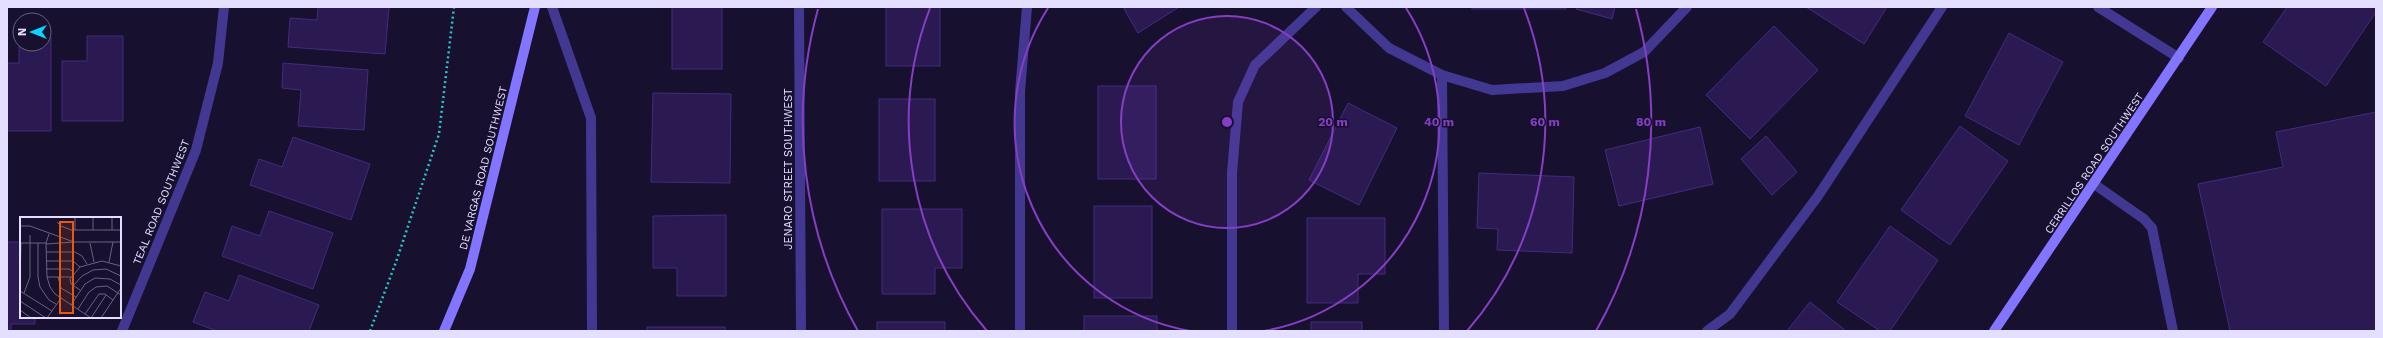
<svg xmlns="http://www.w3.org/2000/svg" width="2383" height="338" font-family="'Work Sans',sans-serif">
<rect width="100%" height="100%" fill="#18102f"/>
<g fill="#2a1a51" stroke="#422b7f">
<polygon points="318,7 389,7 385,54 288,47 290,18 317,20"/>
<rect x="672" y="7" width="50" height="62"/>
<rect x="886" y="7" width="54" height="59"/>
<polygon points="1127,7 1179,7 1138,33 1124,9"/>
<rect x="1472" y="7" width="94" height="2"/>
<polygon points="1577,7 1615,7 1612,19 1576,9"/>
<polygon points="1806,7 1887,7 1864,44"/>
<polygon points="2287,7 2376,7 2376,12 2326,86 2263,42"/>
<polygon points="1774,26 1818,70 1750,139 1706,95"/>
<polygon points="2009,33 2063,62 2019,145 1965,116"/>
<polygon points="87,36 123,36 123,121 62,121 62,61 87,61"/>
<polygon points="19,37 20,44 44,44 44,37 51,37 51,131 7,131 7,63 19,63"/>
<polygon points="283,63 368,70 364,130 298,126 301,90 282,88"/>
<rect x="1098" y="86" width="58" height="93"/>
<polygon points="653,93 731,94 730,183 651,182"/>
<rect x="879" y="99" width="56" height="82"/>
<polygon points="1348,103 1397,128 1359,205 1309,180"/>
<polygon points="2376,112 2376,331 2230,331 2198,184 2283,167 2276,132"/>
<polygon points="1960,126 2008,161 1950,245 1901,210"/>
<polygon points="1700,127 1713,184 1619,206 1605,150"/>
<polygon points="1766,136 1797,172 1772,195 1741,159"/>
<polygon points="293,137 370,164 351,220 250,185 259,159 282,167"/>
<polygon points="1479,173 1574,177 1572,253 1497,250 1498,229 1477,228"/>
<rect x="1094" y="206" width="58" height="92"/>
<polygon points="882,209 962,209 962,268 935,268 935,294 882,294"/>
<polygon points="269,211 333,233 313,289 222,256 232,226 260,236"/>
<polygon points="726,215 726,296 677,296 677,268 653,268 653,216"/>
<polygon points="1307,218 1385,218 1385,274 1358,274 1358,303 1307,303"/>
<polygon points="1890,226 1938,260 1890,331 1880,331 1837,302"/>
<polygon points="7,242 21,242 21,317 35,317 35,324 11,324 11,331 7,331"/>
<polygon points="239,275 319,305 309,331 217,331 193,322 205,292 229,301"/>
<polygon points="1810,302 1846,331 1787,331"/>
<rect x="1084" y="316" width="73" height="15"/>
<rect x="877" y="322" width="68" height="9"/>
<rect x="1311" y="322" width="51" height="9"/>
<rect x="647" y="327" width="78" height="4"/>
</g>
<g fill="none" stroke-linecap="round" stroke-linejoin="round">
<polyline stroke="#27c6c9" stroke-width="2.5" stroke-dasharray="2 3" stroke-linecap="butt" points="370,331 396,262 439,134 454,7"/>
<g stroke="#423891" stroke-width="10">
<polyline points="552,7 591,118 592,331"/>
<polyline points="1442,75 1444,331"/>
<polyline points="2094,184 2144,219 2152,228 2173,331"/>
<polyline points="1020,331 1020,92 1027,7"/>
<polyline points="1707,331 1730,314 1818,196 1942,7"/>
</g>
<g stroke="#423891" stroke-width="10">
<polyline points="799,7 801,331"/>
<polyline points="1346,7 1389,48 1442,75 1492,90 1563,86 1605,73 1644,52 1687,7"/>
<polyline points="2098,7 2179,58"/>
<polyline points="122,331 196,150 218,63 224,7"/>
<polyline points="1232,331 1232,173 1238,102 1255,65 1316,7"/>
</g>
<g stroke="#8375ff" stroke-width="10">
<polyline points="444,331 470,269 535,7"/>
<polyline points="1994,331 2212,7"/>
</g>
</g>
<circle cx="1227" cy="122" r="106" fill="#863ec5" fill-opacity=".12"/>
<g fill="none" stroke="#863ec5" stroke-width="2">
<circle cx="1227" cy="122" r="106"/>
<path d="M1190 331A212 212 0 0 1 1048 8M1406 8A212 212 0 0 1 1264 331"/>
<path d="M987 331A318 318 0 0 1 930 8M1524 8A318 318 0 0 1 1467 331"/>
<path d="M858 331A424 424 0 0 1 818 9M1636 9A424 424 0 0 1 1596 331"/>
</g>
<g text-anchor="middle" stroke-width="3" stroke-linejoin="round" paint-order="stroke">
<g font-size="11" fill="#e4deff" stroke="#18102f">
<text transform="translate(2094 163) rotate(-56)" y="4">CERRILLOS ROAD SOUTHWEST</text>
<text transform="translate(483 168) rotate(-76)" y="4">DE VARGAS ROAD SOUTHWEST</text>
<text transform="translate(788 169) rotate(-90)" y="4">JENARO STREET SOUTHWEST</text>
<text transform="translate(161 202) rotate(-68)" y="4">TEAL ROAD SOUTHWEST</text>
</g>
</g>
<g transform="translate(20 217)">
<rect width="101" height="101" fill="#18102f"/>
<path fill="none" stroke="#6a6282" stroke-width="1" d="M55,0v13M92,0v13M37,5l4,4 10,4h50M0,9h10l44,16h47M73,13v-13M29,17l-3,9 1,34 3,10 5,7 36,24M0,26h26M18,26v34l2,10 9,13 7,4M70,26l4,19M26,27l28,-2M26,35h29l7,4 5,8M26,44h27l7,6M89,45l4,-20M26,52h23l5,3M27,60h24M38,60l3,11 15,9M0,66l1,-40M53,69l9,-10 11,-6 13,-1 15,7M60,73l-9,-6 -1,-5 10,-12 22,-6 19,5M0,74l32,20M4,76l6,-16v-42M0,84l26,17M51,88l14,-21 10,-6 15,1 11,6M58,92l11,-17 7,-5 11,-1 14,9M0,93l11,8M65,97l14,-20h6l8,6M27,101l14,-20M71,101l15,-23M81,101l20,-30"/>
<path fill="#e8590c" fill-opacity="0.15" stroke="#e8590c" stroke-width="2" d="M40,5h13v91h-13z"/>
<rect width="101" height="101" fill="none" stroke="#e4deff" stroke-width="2"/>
</g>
<circle cx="1227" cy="122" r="6" fill="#863ec5" stroke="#18102f" stroke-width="2"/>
<g font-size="12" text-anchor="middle" font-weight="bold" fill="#863ec5" stroke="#18102f" stroke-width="3" stroke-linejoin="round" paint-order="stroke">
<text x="1333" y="126">20 m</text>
<text x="1439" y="126">40 m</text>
<text x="1545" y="126">60 m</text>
<text x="1651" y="126">80 m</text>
</g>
<rect width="2383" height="338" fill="none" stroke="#e4deff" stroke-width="16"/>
<g transform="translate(32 32) rotate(270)"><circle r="19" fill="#18102f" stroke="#6a6282"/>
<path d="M0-3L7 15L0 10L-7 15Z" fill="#0ad3ff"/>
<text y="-6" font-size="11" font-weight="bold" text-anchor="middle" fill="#e4deff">N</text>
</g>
</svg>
